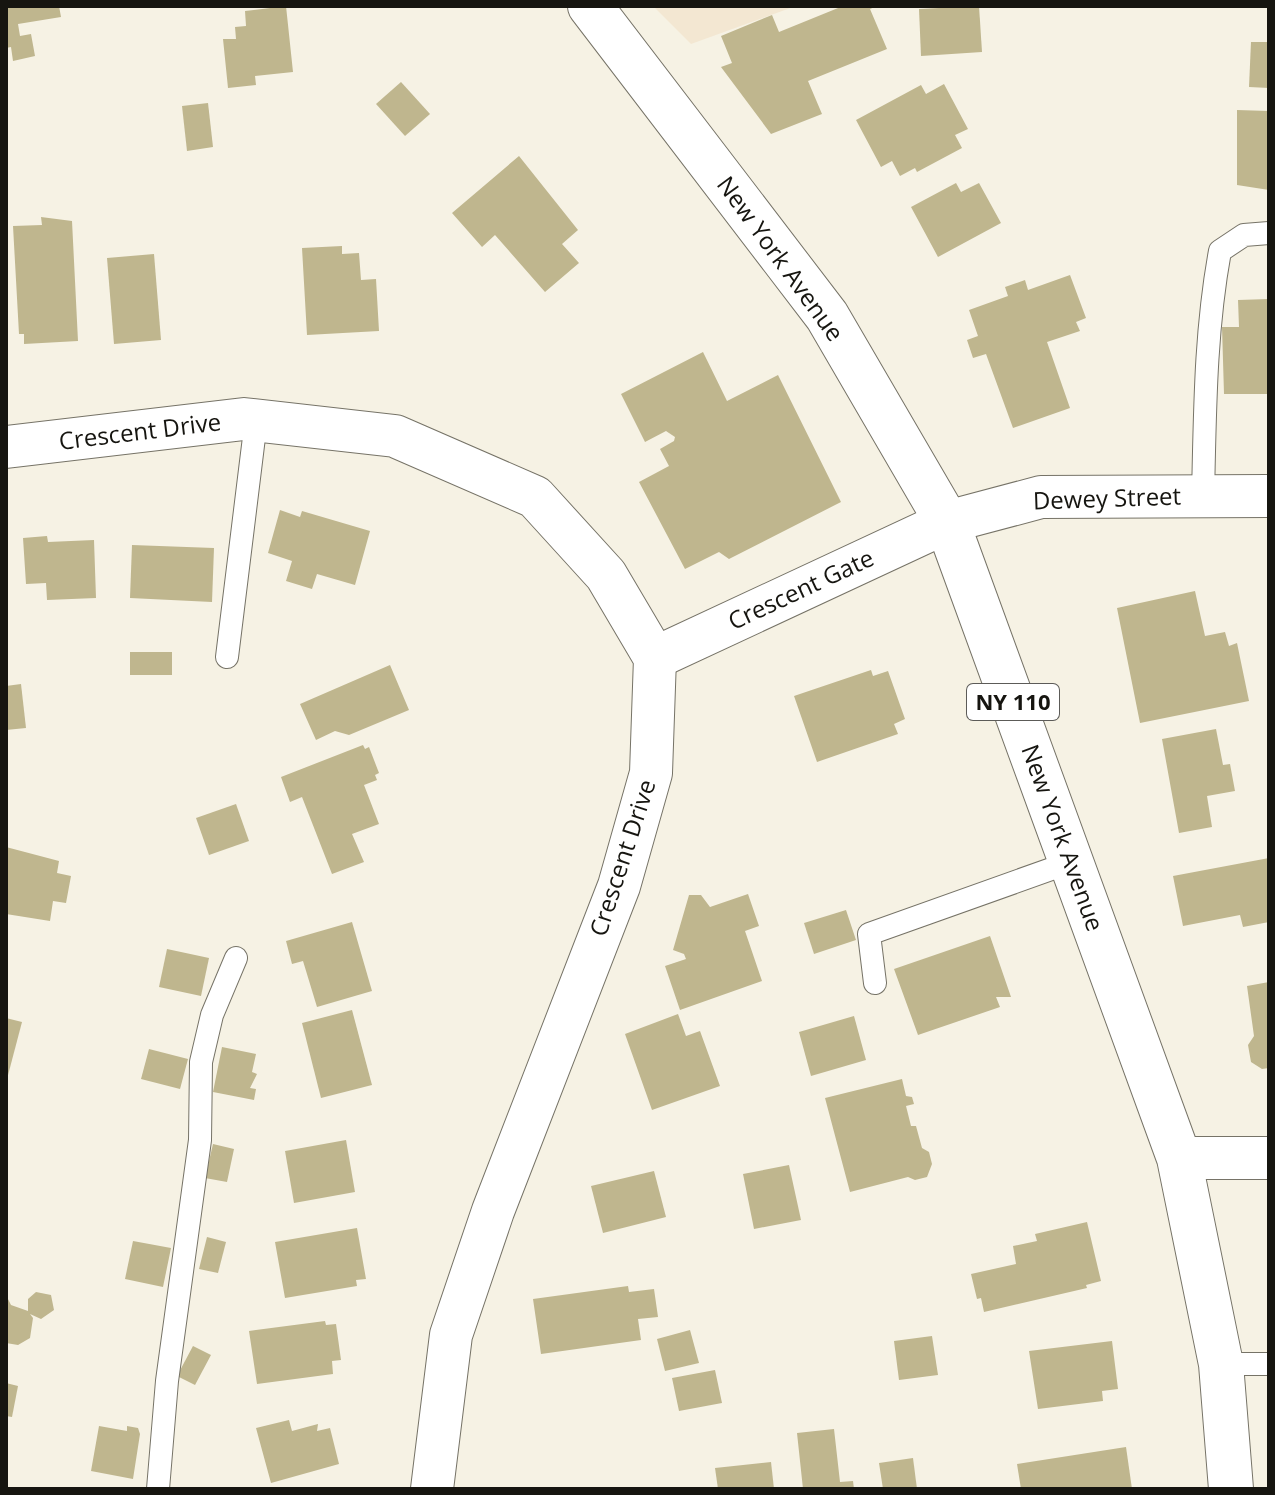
<svg xmlns="http://www.w3.org/2000/svg" width="1275" height="1495" font-family="'Open Sans',sans-serif">
<rect width="100%" height="100%" fill="#f6f2e4"/>
<polygon fill="#f3e7d2" points="653,6 796,6 691,44"/>
<g fill="#bfb68e">
<polygon points="6,6 59,6 61,17 18,24 20,36 31,34 35,56 13,61 11,47 6,48"/>
<polygon points="286,6 293,72 255,76 256,85 228,88 223,39 236,39 235,27 246,26 245,11"/>
<polygon points="843,6 877,6 870,9 887,49 808,81 822,114 771,134 721,67 732,63 721,36 772,15 779,32"/>
<polygon points="979,6 982,52 921,56 919,9"/>
<polygon points="1251,42 1269,42 1269,88 1249,87"/>
<polygon points="401,82 430,114 405,136 376,104"/>
<polygon points="944,84 968,129 955,135 962,148 917,172 915,168 900,176 892,161 881,167 856,120 921,85 926,94"/>
<polygon points="208,103 213,147 187,151 182,106"/>
<polygon points="1237,110 1269,111 1269,190 1237,185"/>
<polygon points="519,156 578,230 562,244 579,263 545,292 495,235 482,247 452,213"/>
<polygon points="956,183 961,192 979,183 1001,223 938,257 911,207"/>
<polygon points="41,217 72,221 78,341 24,344 24,334 19,334 13,226 42,225"/>
<polygon points="342,246 342,254 359,253 361,280 376,279 379,331 307,335 302,248"/>
<polygon points="154,254 161,340 114,344 107,258"/>
<polygon points="1070,275 1086,318 1076,322 1080,331 1047,342 1070,408 1013,428 986,354 973,358 967,340 978,336 969,310 1008,296 1005,287 1025,280 1028,290"/>
<polygon points="1269,299 1269,394 1224,394 1222,327 1239,327 1238,300"/>
<polygon points="703,352 727,401 778,375 841,502 729,559 719,552 685,569 639,482 669,466 660,449 674,441 675,437 666,431 645,442 621,394"/>
<polygon points="280,510 300,517 302,511 370,531 355,585 317,574 312,589 286,581 292,561 268,553"/>
<polygon points="47,536 48,542 94,540 96,598 47,600 46,583 26,584 23,538"/>
<polygon points="132,545 214,548 212,602 130,598"/>
<polygon points="1195,591 1205,636 1225,632 1229,646 1237,643 1249,701 1140,723 1117,608"/>
<rect x="130" y="652" width="42" height="23"/>
<polygon points="390,665 409,710 349,735 335,731 316,740 300,704"/>
<polygon points="871,670 873,676 888,671 905,719 894,724 898,734 817,762 794,696"/>
<polygon points="21,684 26,728 6,730 6,686"/>
<polygon points="1216,729 1223,765 1230,764 1235,791 1207,796 1212,827 1179,833 1162,739"/>
<polygon points="363,745 365,749 369,747 379,773 375,775 377,780 364,785 379,824 352,834 364,862 332,874 302,797 290,802 281,777"/>
<polygon points="236,804 249,841 209,855 196,818"/>
<polygon points="6,847 59,861 57,873 71,876 66,903 53,901 50,921 6,914"/>
<polygon points="1269,858 1269,922 1243,927 1240,915 1183,926 1173,876"/>
<polygon points="748,894 759,926 745,931 762,981 680,1010 665,966 686,959 684,954 673,950 689,895 701,895 710,907"/>
<polygon points="846,910 856,940 814,954 804,923"/>
<polygon points="352,922 372,991 317,1007 303,961 292,964 286,941"/>
<polygon points="990,936 1011,997 996,997 1000,1007 918,1035 894,969"/>
<polygon points="167,949 209,958 201,996 159,987"/>
<polygon points="1269,982 1269,1068 1262,1069 1251,1062 1248,1045 1254,1036 1247,986"/>
<polygon points="352,1010 372,1085 321,1098 302,1023"/>
<polygon points="678,1014 686,1036 700,1031 720,1086 652,1110 625,1034"/>
<polygon points="854,1016 866,1060 811,1076 799,1032"/>
<polygon points="6,1018 22,1022 7,1079 6,1079"/>
<polygon points="222,1047 256,1054 252,1072 257,1074 250,1088 256,1089 254,1100 213,1092"/>
<polygon points="149,1049 188,1059 180,1089 141,1079"/>
<polygon points="902,1079 906,1096 912,1097 914,1104 906,1106 911,1126 916,1126 922,1148 929,1152 932,1164 927,1177 915,1180 908,1177 850,1192 825,1098"/>
<polygon points="346,1140 355,1192 294,1203 285,1151"/>
<polygon points="213,1144 234,1149 227,1182 205,1178"/>
<polygon points="789,1165 801,1220 754,1229 743,1174"/>
<polygon points="654,1171 666,1217 603,1233 591,1186"/>
<polygon points="1087,1222 1101,1281 1086,1285 1087,1288 984,1312 981,1298 977,1299 971,1274 1016,1264 1013,1246 1037,1241 1035,1234"/>
<polygon points="357,1228 366,1279 356,1280 357,1286 285,1298 275,1242"/>
<polygon points="207,1237 226,1242 218,1273 199,1269"/>
<polygon points="133,1241 171,1248 163,1287 125,1279"/>
<polygon points="628,1286 629,1292 654,1289 658,1317 638,1319 641,1340 541,1354 533,1299"/>
<polygon points="36,1292 51,1295 54,1310 41,1319 30,1314 33,1318 30,1338 18,1345 6,1343 6,1295 11,1305 28,1311 28,1299"/>
<polygon points="325,1321 326,1325 336,1324 341,1360 332,1361 333,1374 257,1384 249,1331"/>
<polygon points="690,1330 699,1363 665,1371 657,1339"/>
<polygon points="932,1336 938,1375 899,1380 894,1341"/>
<polygon points="1112,1341 1118,1389 1102,1391 1103,1401 1038,1409 1029,1351"/>
<polygon points="193,1346 211,1355 195,1385 177,1376"/>
<polygon points="715,1370 722,1403 679,1411 672,1378"/>
<polygon points="6,1383 18,1386 12,1417 6,1416"/>
<polygon points="289,1420 292,1431 318,1424 317,1431 330,1428 339,1464 271,1483 256,1428"/>
<polygon points="99,1426 127,1431 127,1426 138,1428 140,1434 133,1479 91,1471"/>
<polygon points="834,1429 840,1482 853,1481 854,1489 803,1489 797,1433"/>
<polygon points="1126,1447 1132,1489 1021,1489 1017,1464"/>
<polygon points="913,1458 917,1489 883,1489 879,1463"/>
<polygon points="771,1462 774,1489 718,1489 715,1468"/>
</g>
<g fill="none" stroke-linecap="round" stroke-linejoin="round">
<g stroke="#767367" stroke-width="24">
<g id="lane">
<path d="M1203,496c2,-82 2,-164 17,-245l24,-16 25,-2"/>
<polyline points="227,657 256,421"/>
<polyline points="875,983 869,934 1071,862"/>
<polyline points="1221,1364 1269,1364"/>
<polyline points="158,1489 167,1381 200,1140 201,1062 212,1015 236,958"/>
</g>
</g>
<g stroke="#767367" stroke-width="44">
<g id="street">
<polyline points="6,447 244,419 395,436 535,497 606,575 655,658 651,773 619,886 493,1211 451,1335 432,1489"/>
<polyline points="655,658 947,522 1041,497 1269,496"/>
<polyline points="1179,1158 1269,1158"/>
</g>
</g>
<g stroke="#767367" stroke-width="46">
<polyline id="primary" points="590,6 827,316 947,522 1179,1158 1221,1364 1231,1489"/>
</g>
<use href="#lane" stroke="#fff" stroke-width="22"/>
<use href="#street" stroke="#fff" stroke-width="42"/>
<use href="#primary" stroke="#fff" stroke-width="44"/>
</g>
<g text-anchor="middle" stroke-width="7" stroke-linejoin="round" paint-order="stroke">
<rect fill="#fff" stroke="#5c5b58" stroke-width="2" x="967" y="684" width="92" height="36" rx="6"/>
<g font-size="22" font-weight="bold" fill="#161510">
<text x="1013" y="710">NY 110</text>
</g>
<g font-size="24" fill="#161510" stroke="#fff">
<text transform="translate(780 259) rotate(54)" y="8">New York Avenue</text>
<text transform="translate(140 432) rotate(-7)" y="8">Crescent Drive</text>
<text transform="translate(1107 499) rotate(-2)" y="8">Dewey Street</text>
<text transform="translate(801 590) rotate(-25)" y="8">Crescent Gate</text>
<text transform="translate(1062 838) rotate(70)" y="8">New York Avenue</text>
<text transform="translate(623 858) rotate(-72)" y="8">Crescent Drive</text>
</g>
</g>
<rect width="1275" height="1495" fill="none" stroke="#161510" stroke-width="16"/>
</svg>
